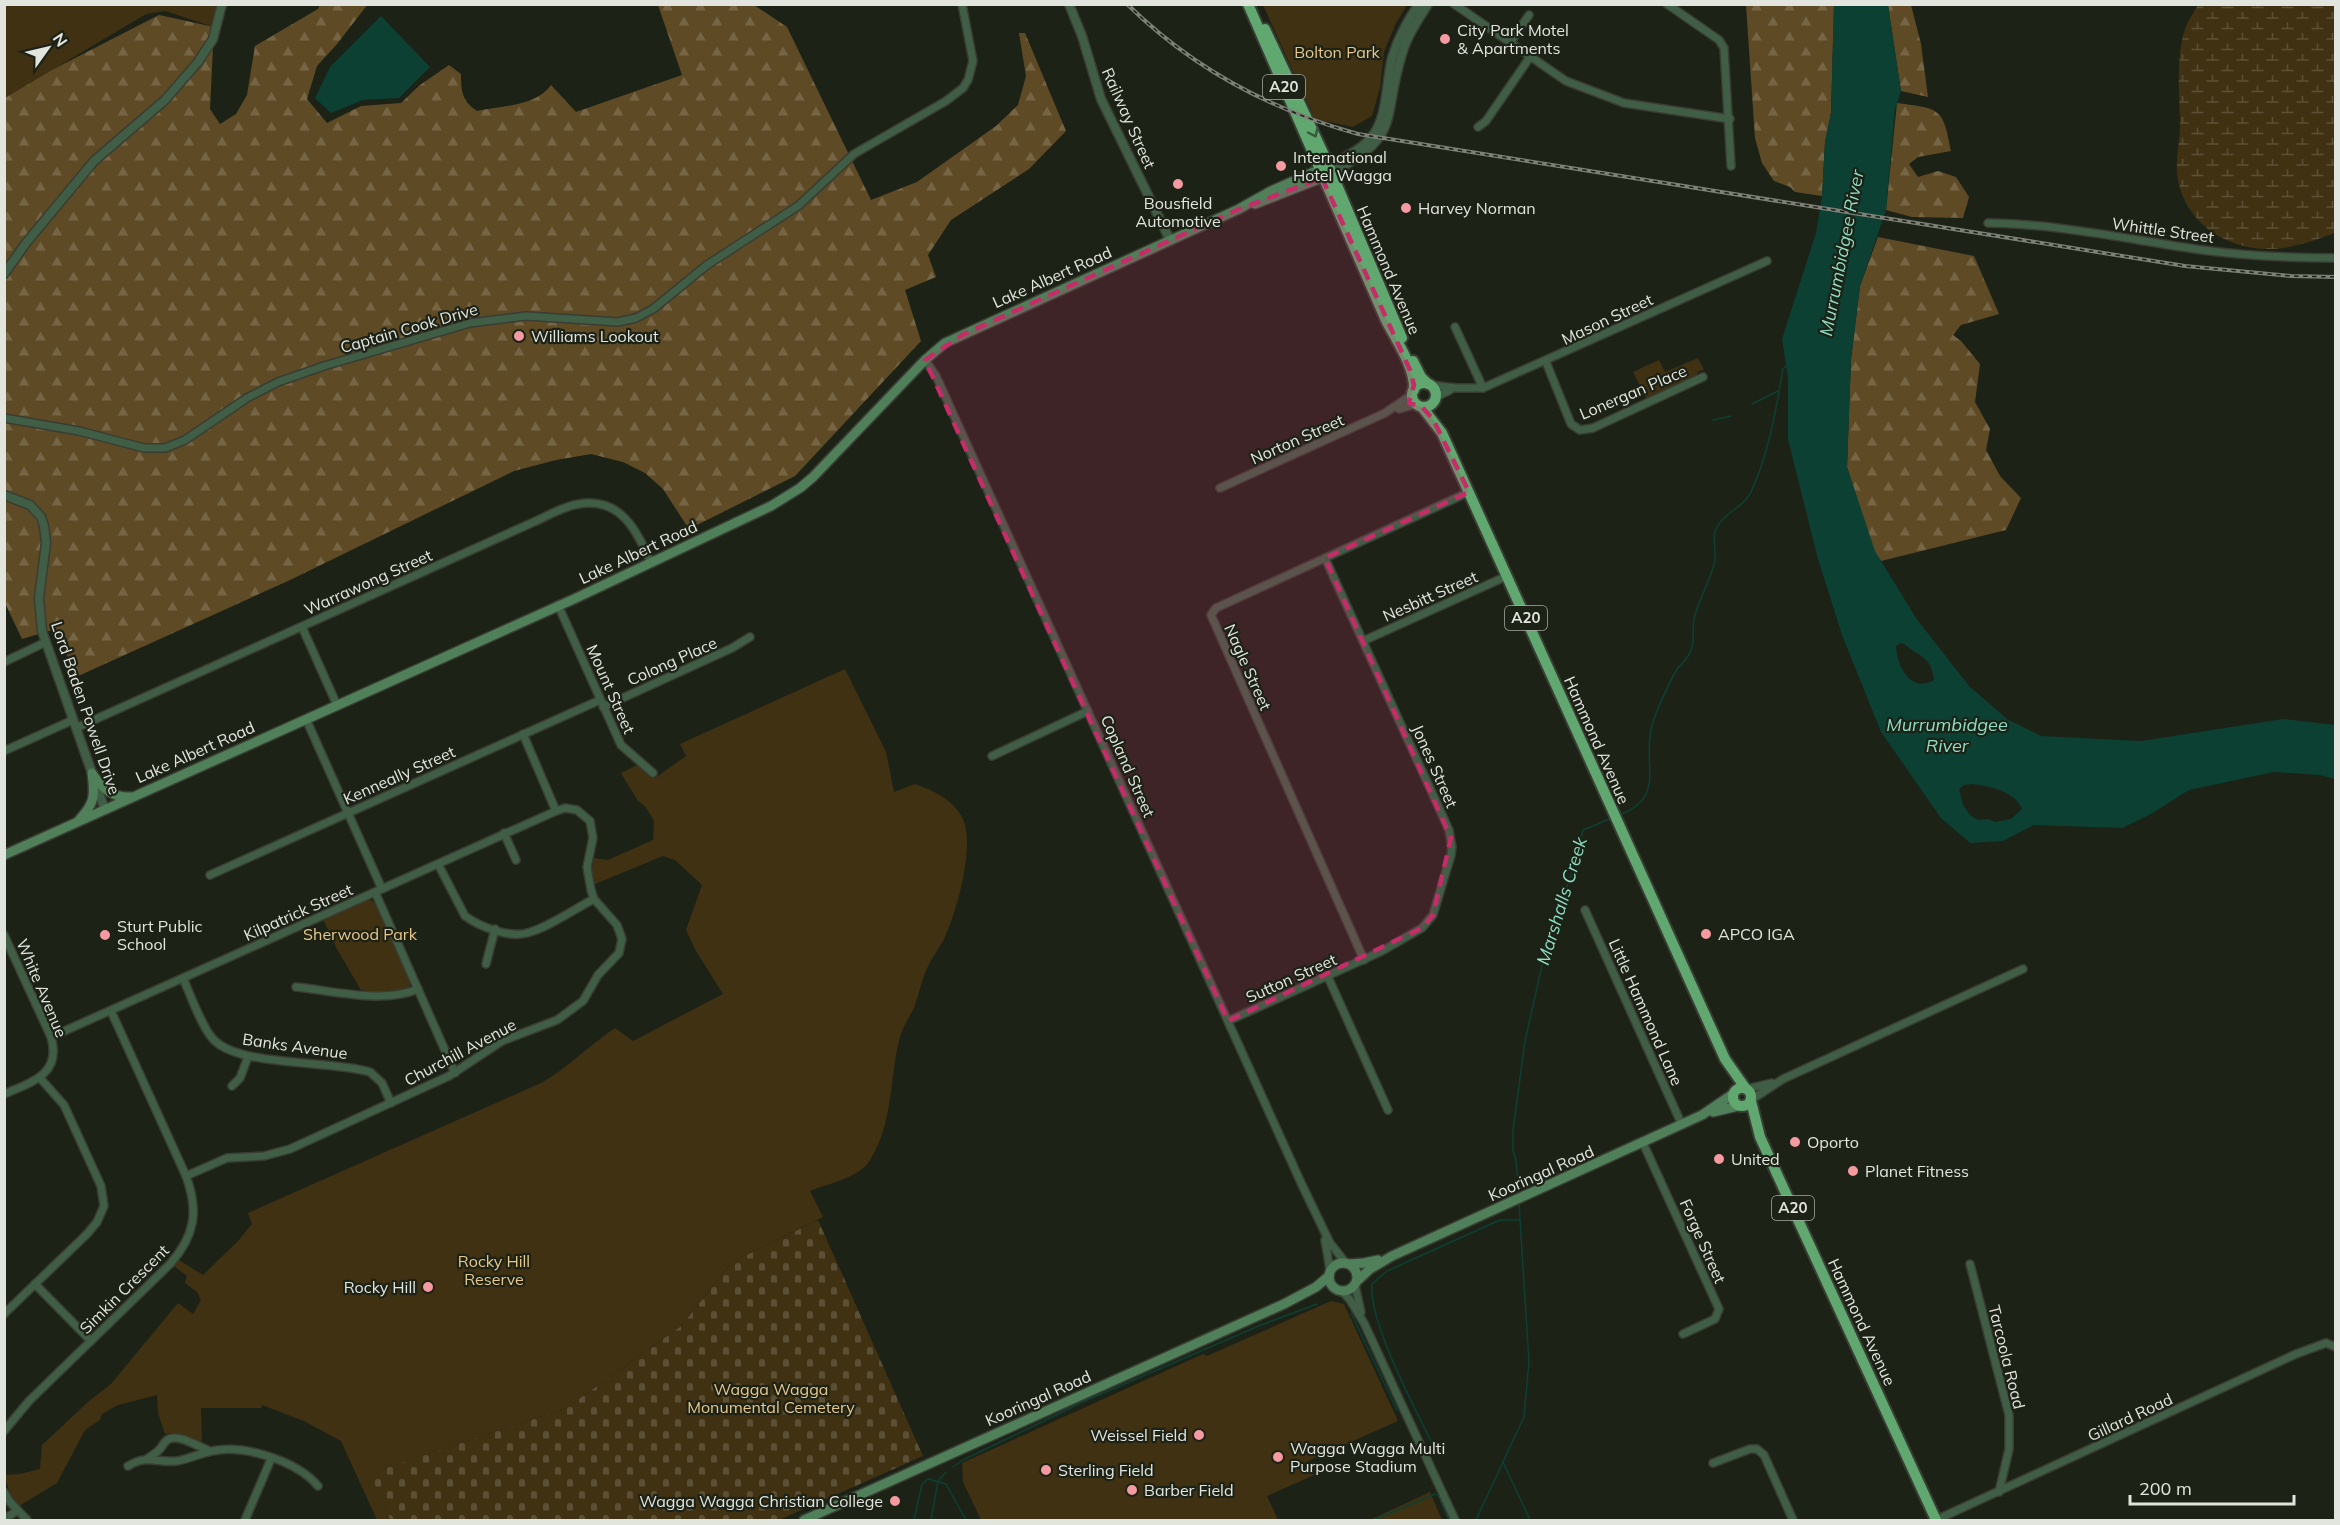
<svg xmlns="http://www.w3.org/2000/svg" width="2340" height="1525" font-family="Mulish,sans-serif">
<defs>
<pattern id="forest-firs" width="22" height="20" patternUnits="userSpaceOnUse" patternTransform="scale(1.5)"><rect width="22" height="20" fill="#5e4b26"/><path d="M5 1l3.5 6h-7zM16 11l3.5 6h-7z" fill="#756545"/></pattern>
<pattern id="wetland-marsh" width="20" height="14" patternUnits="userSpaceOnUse" patternTransform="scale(1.5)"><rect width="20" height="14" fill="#403113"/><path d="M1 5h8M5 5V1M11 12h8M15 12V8" fill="none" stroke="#5b4f35"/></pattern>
<pattern id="cemetery-stones" width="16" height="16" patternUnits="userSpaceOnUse" patternTransform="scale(1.5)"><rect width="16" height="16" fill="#403113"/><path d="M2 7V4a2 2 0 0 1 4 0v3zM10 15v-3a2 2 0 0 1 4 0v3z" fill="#5b4f35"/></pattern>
</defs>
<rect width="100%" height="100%" fill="#1d2217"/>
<g fill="url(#forest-firs)">
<path d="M368,4l-31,40 -20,22 -10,33 20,24 34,-17 40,-3 19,-18 29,-20 12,9c0,17 1,27 16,37 24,-5 60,-5 74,-26l25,27 106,-37 -24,-70h96l33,22 84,173 46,-18 79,-56 22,-21 8,-29 -7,-43h6l41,98 -37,38 -78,51 -23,35 8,22 -31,13 16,51 -126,135 -106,53 -26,-40 -18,-16 -22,-11 -32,-8 -35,6 -42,11 -224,109 -214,97 -20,-48 -34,10 -17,-36v-509l154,-79 55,12 -4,82 10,15 16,-10 11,-19 8,-49 63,-37 2,-4z"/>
<polygon points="1746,5 1834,5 1831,113 1825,142 1822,196 1795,192 1790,187 1774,181 1762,163 1755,138"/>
<polygon points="1888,5 1911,5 1921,44 1928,97 1901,91"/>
<path d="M1897,103c42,6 46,3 54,48l-33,6 -9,7 9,13 20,-6 18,6 13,20 -6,21 -51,-1 -26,-7z"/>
<polygon points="1878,237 1974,256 1999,314 1961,325 1953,335 1961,341 1980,364 1975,402 1990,429 1986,450 2000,476 2021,498 2006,530 1881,561 1874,551 1847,467 1851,360 1860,286"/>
</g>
<path fill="url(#wetland-marsh)" d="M2198,5h137v228c-22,8 -46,17 -71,16 -41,-2 -78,-27 -86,-69 -4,-20 3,-40 2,-60 -1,-30 -4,-61 5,-91 3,-8 9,-17 13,-24z"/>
<polygon fill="url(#cemetery-stones)" points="818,1220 923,1456 779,1520 390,1520 369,1473 566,1408 681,1326 732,1262"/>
<g fill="#403113">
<polygon points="5,5 218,5 214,27 165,11 146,14 5,98"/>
<polygon points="1263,5 1407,5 1396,23 1384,52 1380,88 1372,116 1353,127 1315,119"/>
<polygon points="1698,358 1704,370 1699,371 1695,376 1646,398 1633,372 1659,360 1665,372"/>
<path d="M845,669l41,83 8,40 21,-8c19,7 37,15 47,33 14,27 -5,93 -17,120 -6,12 -15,23 -20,36 -4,11 -7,23 -11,35 -5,9 -11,19 -14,29 -11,41 -6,85 -30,123 -10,18 -41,23 -60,31l13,26 -91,45 -51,64 -115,82 -196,65 20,47h-13l-36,-79 -37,-20 -42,-16 -1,3h-60l1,35c-14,-2 -21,-13 -37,-9l-7,-21 -1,-18 -39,10 -16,9 -2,6 -15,10 -28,53 -38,23 -9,-13 -6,-18 16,-1 20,-5 2,-24 47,-44 22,-17 67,-81 15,11 8,-14 -4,-8 -12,-9 2,-7 -13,-10 5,-6 24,15 35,-34 14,-17 -4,-11 293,-130c27,-15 48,-38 74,-55l18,13 90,-47 -27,-43 -10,-21 16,-45 -27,-25 -12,-4 -68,28 -3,-15 2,-11 14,2 45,-20 1,-19 -9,-15 -7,-5 -17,-28 18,-9 16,14 31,-22 -6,-12z"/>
<path d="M369,899l7,5 35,78 -1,4c-12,12 -34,6 -49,4l-24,-41 -14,-30z"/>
<polygon points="1331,1301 1344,1304 1398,1421 1308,1461 1314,1475 1267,1496 1278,1520 981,1520 963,1482 962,1463 1203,1354 1207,1356"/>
<polygon points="1430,1492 1442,1520 1370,1520"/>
</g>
<g fill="#0b4033" fill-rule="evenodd">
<path d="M1834,5h54l13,86 -6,18 -9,101 -26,76 -9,74 -4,107 28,84 41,67 53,68 38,33 34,17 100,5 142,-22 52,6v54l-15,-4 -46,-3 -85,18 -38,24 -29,14 -88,-3 -31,16 -33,2 -29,-25 -60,-86 -39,-97 -24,-76 -30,-120v-61l-6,-39 34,-106 6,-36 3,-55 6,-29zM1900,643c6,1 7,4 12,7 14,8 20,13 22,30 -24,14 -37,-15 -38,-34zM1972,784c17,2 43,7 50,25l-11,10 -16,3 -7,-3 -10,1 -8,-5 -7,-10 -4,-16 5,-4z"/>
<polygon points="381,16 430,67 399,98 363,100 331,113 315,98 330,67"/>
</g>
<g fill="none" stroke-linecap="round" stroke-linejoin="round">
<g stroke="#0b4033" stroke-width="1.5">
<polyline points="1752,404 1778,391"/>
<polyline points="1713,420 1731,416"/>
<path d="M1619,815c49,-18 22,-52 33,-89 3,-13 18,-46 26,-58 5,-6 10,-9 13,-18 4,-10 1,-20 3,-31 4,-19 19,-43 21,-60 1,-8 -2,-19 0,-27 5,-18 29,-24 36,-40 18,-39 25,-82 32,-123l4,-4"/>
<polyline points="1519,1195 1516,1160 1513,1150 1513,1131 1525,1041 1546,948 1574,866 1583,830 1612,818"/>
<polyline points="1351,1313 1397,1410"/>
<path d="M1433,1445c-18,-36 -65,-125 -61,-161l15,-13 113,-51h20"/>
<polyline points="1503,1462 1530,1520"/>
<polyline points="953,1467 963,1460 1085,1401 1261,1325 1317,1304"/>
<polyline points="914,1520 922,1484 928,1479 946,1484 966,1520"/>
<polyline points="931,1520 938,1481 946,1472"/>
<polyline points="1374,1520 1435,1494 1439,1497 1449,1520"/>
<polyline points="1476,1520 1524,1417 1529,1362 1519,1203"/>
</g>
<g stroke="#393d33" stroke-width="10">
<g id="minor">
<polyline points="1454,4 1566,81 1624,103 1730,119"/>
<polyline points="1667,4 1719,40 1724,48 1731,166"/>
<polyline points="1510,43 1529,15"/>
<polyline points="1478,127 1486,121 1530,57"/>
<path d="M1988,223c72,1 143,17 214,27 45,6 89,8 134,8"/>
<polyline points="1455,327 1483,388"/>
<polyline points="925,360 936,376 1302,1185 1330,1243 1345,1262"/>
<polyline points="1546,362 1571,424 1580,430 1593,428 1703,377"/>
<polyline points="1430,385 1456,388 1483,388 1767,261"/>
<polyline points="1436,397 1450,390"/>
<polyline points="1399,409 1417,404"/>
<polyline points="4,418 79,431 144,448 165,448 185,440 247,398 278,382 324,366 470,323 526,316 618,322 636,318 653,309 707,265 798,206 854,154 946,101 963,88 968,80 973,61 962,4"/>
<polyline points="1220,488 1385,413 1413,394"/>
<polyline points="558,605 621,745 653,773"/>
<polyline points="302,627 337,705"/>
<polyline points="1363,641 1507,576"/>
<polyline points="4,662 46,642"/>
<polyline points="603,707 732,648 750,637"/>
<polyline points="306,719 382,889"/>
<path d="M76,728l460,-207c13,-6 28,-15 43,-17 42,-7 58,27 72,59"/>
<polyline points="523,734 556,811"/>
<polyline points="4,751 73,720"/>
<polyline points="992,756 1088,711"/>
<polyline points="504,833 516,860"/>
<path d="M438,864l27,52c15,11 44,22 62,17 21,-5 47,-24 67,-34"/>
<polyline points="210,875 600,700"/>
<polyline points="375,892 455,1073"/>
<polyline points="1585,910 1682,1125"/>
<path d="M4,935l47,102c11,37 -19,45 -47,57"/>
<polyline points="1364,960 1211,615 1216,608 1469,492"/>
<polyline points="486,964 495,929"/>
<polyline points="1328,977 1388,1110"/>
<path d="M183,978c7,16 20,52 31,62 26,27 117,20 156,32l12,11 9,20"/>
<path d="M296,987c38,4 87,17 122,2"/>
<polyline points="1228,1021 1382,951 1422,928 1433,915 1451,855 1452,847 1449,830 1325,558"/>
<polyline points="51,1037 556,811 565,808 577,810 590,821 593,838 587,867 591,890 594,899 617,925 622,939 619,953 598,975 583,1001 557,1020 502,1041 449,1076 290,1149 264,1156 227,1158 186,1176"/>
<polyline points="232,1086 240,1078 248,1057"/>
<polyline points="1746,1089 1772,1083"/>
<polyline points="1751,1100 1783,1079 2023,969"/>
<polyline points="1643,1143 1719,1309 1715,1319 1683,1334"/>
<polyline points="1325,1240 1330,1270"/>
<polyline points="1970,1264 2009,1415 2009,1449 1999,1492"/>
<polyline points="35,1284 91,1341"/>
<polyline points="1355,1285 1361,1312"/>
<polyline points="1342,1291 1350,1300 1364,1323 1455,1520"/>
<polyline points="4,1314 87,1234 97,1222 104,1206 101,1186 64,1105 40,1078"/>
<path d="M4,1431l25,-30 141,-137c25,-28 29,-53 16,-88l-75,-165"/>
<path d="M147,1459c4,-3 9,-6 12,-9 4,-4 5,-9 10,-11 10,-5 30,8 41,12"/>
<polyline points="1713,1463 1750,1449 1757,1449 1764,1455 1793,1520"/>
<path d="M128,1466c19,-12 30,-3 49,-5 9,-1 24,-8 35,-10 32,-7 85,10 106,35"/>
<polyline points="4,1492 10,1502 27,1520"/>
<polyline points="4,1519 17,1511"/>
<polyline points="245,1520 271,1459"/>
<polyline points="1936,1520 2296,1354 2326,1343 2336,1347"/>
</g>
</g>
<g stroke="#393d33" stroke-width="11">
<g id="tertiary">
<polyline points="1069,4 1082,36 1101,99 1170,240"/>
<path d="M1328,165c14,-6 29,-13 40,-24 21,-21 17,-56 24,-83 6,-20 15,-37 27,-54"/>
<path d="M1331,173c73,-38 50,-53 71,-119 5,-18 16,-34 26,-50"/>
<polyline points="4,274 26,243 94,161 165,100 198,62 213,39 222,4"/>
<polyline points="4,495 30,505 41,517 44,526 46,543 39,598 42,631 105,810"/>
</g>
</g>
<g stroke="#393d33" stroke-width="12">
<g id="secondary">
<polyline points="1255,204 1329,175"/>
<path d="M93,775c10,14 20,23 38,22"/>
<path d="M79,820c16,-17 16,-24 13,-47"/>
<polyline points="4,855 574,599 771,506 800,488 813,477 925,360 945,343 1239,209 1271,191 1325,167"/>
<polyline points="1713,1112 1738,1106"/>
<circle cx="1343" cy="1277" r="14"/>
<polyline points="1350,1264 1364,1263 1378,1260"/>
<polyline points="1357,1281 1370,1269 1392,1256 1702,1115 1733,1094"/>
<polyline points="804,1520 1284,1304 1316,1287 1329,1276"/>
</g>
</g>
<g stroke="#393d33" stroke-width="14">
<g id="trunk">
<path d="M1248,4l137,314c10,21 30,48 29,72"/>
<polyline points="1265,29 1325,157 1402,338"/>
<polyline points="1413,361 1421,377 1428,384"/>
<circle cx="1424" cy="395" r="12"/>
<polyline points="1422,407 1442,433 1725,1059 1746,1089"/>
<circle cx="1742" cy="1097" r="9"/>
<polyline points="1751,1101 1760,1137 1936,1520"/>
</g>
</g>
<use href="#minor" stroke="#405e45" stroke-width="7"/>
<use href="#tertiary" stroke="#405e45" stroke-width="8"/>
<use href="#secondary" stroke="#508059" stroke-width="9"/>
<use href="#trunk" stroke="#60a86f" stroke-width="10"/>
<g stroke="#7c8077" stroke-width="4">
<path id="rail" d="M1127,4c65,64 144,106 231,130l827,132 106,10 45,1"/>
</g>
<use href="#rail" stroke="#1d2217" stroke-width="1.5" stroke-dasharray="4.5" stroke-linecap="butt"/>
</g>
<defs><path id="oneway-chevron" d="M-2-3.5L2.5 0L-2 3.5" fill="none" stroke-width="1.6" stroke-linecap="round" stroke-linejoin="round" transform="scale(1.5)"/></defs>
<use stroke="#38583a" href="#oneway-chevron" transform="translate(1314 133) rotate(65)"/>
<path fill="#c52c68" fill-opacity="0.2" stroke="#c52c68" stroke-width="4.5" stroke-dasharray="12 8" stroke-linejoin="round" d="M1322,178l88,192 4,15 -5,18 13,4 11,12 36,73 -144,66 126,280 -18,77 -11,13 -194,93 -303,-661 37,-25 277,-126z"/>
<g fill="#f49aa0" stroke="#1d2217" stroke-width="2">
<circle cx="1445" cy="39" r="6"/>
<circle cx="1281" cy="166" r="6"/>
<circle cx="1178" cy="184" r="6"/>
<circle cx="1406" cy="208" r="6"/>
<circle cx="519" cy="336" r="6"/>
<circle cx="1706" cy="934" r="6"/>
<circle cx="105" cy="935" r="6"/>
<circle cx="1795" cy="1142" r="6"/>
<circle cx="1719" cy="1159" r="6"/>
<circle cx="1853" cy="1171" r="6"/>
<circle cx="428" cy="1287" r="6"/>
<circle cx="1199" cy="1435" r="6"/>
<circle cx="1278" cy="1457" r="6"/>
<circle cx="1046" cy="1470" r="6"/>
<circle cx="1132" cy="1490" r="6"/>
<circle cx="895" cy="1501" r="6"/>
</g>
<g text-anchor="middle" stroke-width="4.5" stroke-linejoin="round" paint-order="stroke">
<g fill="#1d2217" stroke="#a7aaa2" stroke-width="1.5">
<rect x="1263" y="75" width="42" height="24" rx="4.5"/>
<rect x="1505" y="606" width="42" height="24" rx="4.5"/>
<rect x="1772" y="1196" width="42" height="24" rx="4.5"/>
</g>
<g font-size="15" font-weight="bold" fill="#e2e5de">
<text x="1284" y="92">A20</text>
<text x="1526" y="623">A20</text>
<text x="1793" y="1213">A20</text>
</g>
<g font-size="16" fill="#e2e5de" stroke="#1d2217" text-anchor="start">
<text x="1457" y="36">City Park Motel<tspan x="1457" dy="18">&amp; Apartments</tspan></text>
<text x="1293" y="163">International<tspan x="1293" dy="18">Hotel Wagga</tspan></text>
<text x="1178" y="209" text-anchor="middle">Bousfield<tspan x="1178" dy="18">Automotive</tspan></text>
<text x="1418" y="214">Harvey Norman</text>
<text x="531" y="342">Williams Lookout</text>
<text x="117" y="932">Sturt Public<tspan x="117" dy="18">School</tspan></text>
<text x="1718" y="940">APCO IGA</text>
<text x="1807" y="1148">Oporto</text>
<text x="1731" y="1165">United</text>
<text x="1865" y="1177">Planet Fitness</text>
<text x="416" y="1293" text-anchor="end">Rocky Hill</text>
<text x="1187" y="1441" text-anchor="end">Weissel Field</text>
<text x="1290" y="1454">Wagga Wagga Multi<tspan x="1290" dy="18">Purpose Stadium</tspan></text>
<text x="1058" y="1476">Sterling Field</text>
<text x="1144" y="1496">Barber Field</text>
<text x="883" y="1507" text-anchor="end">Wagga Wagga Christian College</text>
</g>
<g font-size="16" fill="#e9c789" stroke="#1d2217">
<text x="1337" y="58">Bolton Park</text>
<text x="360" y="940">Sherwood Park</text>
<text x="494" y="1267">Rocky Hill<tspan x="494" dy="18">Reserve</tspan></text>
<text x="771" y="1395">Wagga Wagga<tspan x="771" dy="18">Monumental Cemetery</tspan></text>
</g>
<g font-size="16" fill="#e2e5de" stroke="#1d2217">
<text transform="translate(1129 118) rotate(66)" y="6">Railway Street</text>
<text transform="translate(2163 230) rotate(8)" y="6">Whittle Street</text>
<text transform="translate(1389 270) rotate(67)" y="6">Hammond Avenue</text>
<text transform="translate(1052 277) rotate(-24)" y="6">Lake Albert Road</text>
<text transform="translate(1607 319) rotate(-25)" y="6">Mason Street</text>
<text transform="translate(409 328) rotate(-16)" y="6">Captain Cook Drive</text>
<text transform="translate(1633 392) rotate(-23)" y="6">Lonergan Place</text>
<text transform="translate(1297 439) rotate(-24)" y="6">Norton Street</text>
<text transform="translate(638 552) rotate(-25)" y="6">Lake Albert Road</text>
<text transform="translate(368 582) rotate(-24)" y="6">Warrawong Street</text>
<text transform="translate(1430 596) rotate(-24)" y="6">Nesbitt Street</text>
<text transform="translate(672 661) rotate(-24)" y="6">Colong Place</text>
<text transform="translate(1248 667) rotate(66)" y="6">Nagle Street</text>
<text transform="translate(611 689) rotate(66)" y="6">Mount Street</text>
<text transform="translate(86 708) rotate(71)" y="6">Lord Baden Powell Drive</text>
<text transform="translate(1597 740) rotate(66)" y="6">Hammond Avenue</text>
<text transform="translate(195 752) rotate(-24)" y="6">Lake Albert Road</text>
<text transform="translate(1128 766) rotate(66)" y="6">Copland Street</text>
<text transform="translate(1435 766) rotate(66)" y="6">Jones Street</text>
<text transform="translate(399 775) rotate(-24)" y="6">Kenneally Street</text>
<text transform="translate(298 912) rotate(-24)" y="6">Kilpatrick Street</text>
<text transform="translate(1291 978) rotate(-24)" y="6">Sutton Street</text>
<text transform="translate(42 988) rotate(67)" y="6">White Avenue</text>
<text transform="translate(1646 1012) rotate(66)" y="6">Little Hammond Lane</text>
<text transform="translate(295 1046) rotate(8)" y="6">Banks Avenue</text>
<text transform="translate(460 1052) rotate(-28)" y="6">Churchill Avenue</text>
<text transform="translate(1541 1173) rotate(-24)" y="6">Kooringal Road</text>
<text transform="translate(1703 1241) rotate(66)" y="6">Forge Street</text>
<text transform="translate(124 1289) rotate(-45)" y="6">Simkin Crescent</text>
<text transform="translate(1862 1322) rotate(65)" y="6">Hammond Avenue</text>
<text transform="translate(2007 1357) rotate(76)" y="6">Tarcoola Road</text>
<text transform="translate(1038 1398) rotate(-24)" y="6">Kooringal Road</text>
<text transform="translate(2130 1417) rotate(-25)" y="6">Gillard Road</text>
</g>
<g font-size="18" font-style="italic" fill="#8ddec4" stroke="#1d2217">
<text transform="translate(1842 253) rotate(-79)" y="6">Murrumbidgee River</text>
<text x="1947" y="731">Murrumbidgee<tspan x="1947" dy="21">River</tspan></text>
<text transform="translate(1562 901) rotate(-73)" y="6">Marshalls Creek</text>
</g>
</g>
<rect width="2340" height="1525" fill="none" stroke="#e2e5de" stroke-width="12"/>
<g transform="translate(48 48) rotate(56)" stroke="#1d2217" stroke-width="4.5" paint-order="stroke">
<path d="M0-4.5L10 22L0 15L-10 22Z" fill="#e2e5de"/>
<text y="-9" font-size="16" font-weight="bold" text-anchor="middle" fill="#e2e5de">N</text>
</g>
<path d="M2130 1495v9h164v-9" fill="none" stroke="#e2e5de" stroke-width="3"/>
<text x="2139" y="1495" font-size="18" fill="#e2e5de" stroke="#1d2217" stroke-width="4.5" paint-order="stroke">200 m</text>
</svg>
